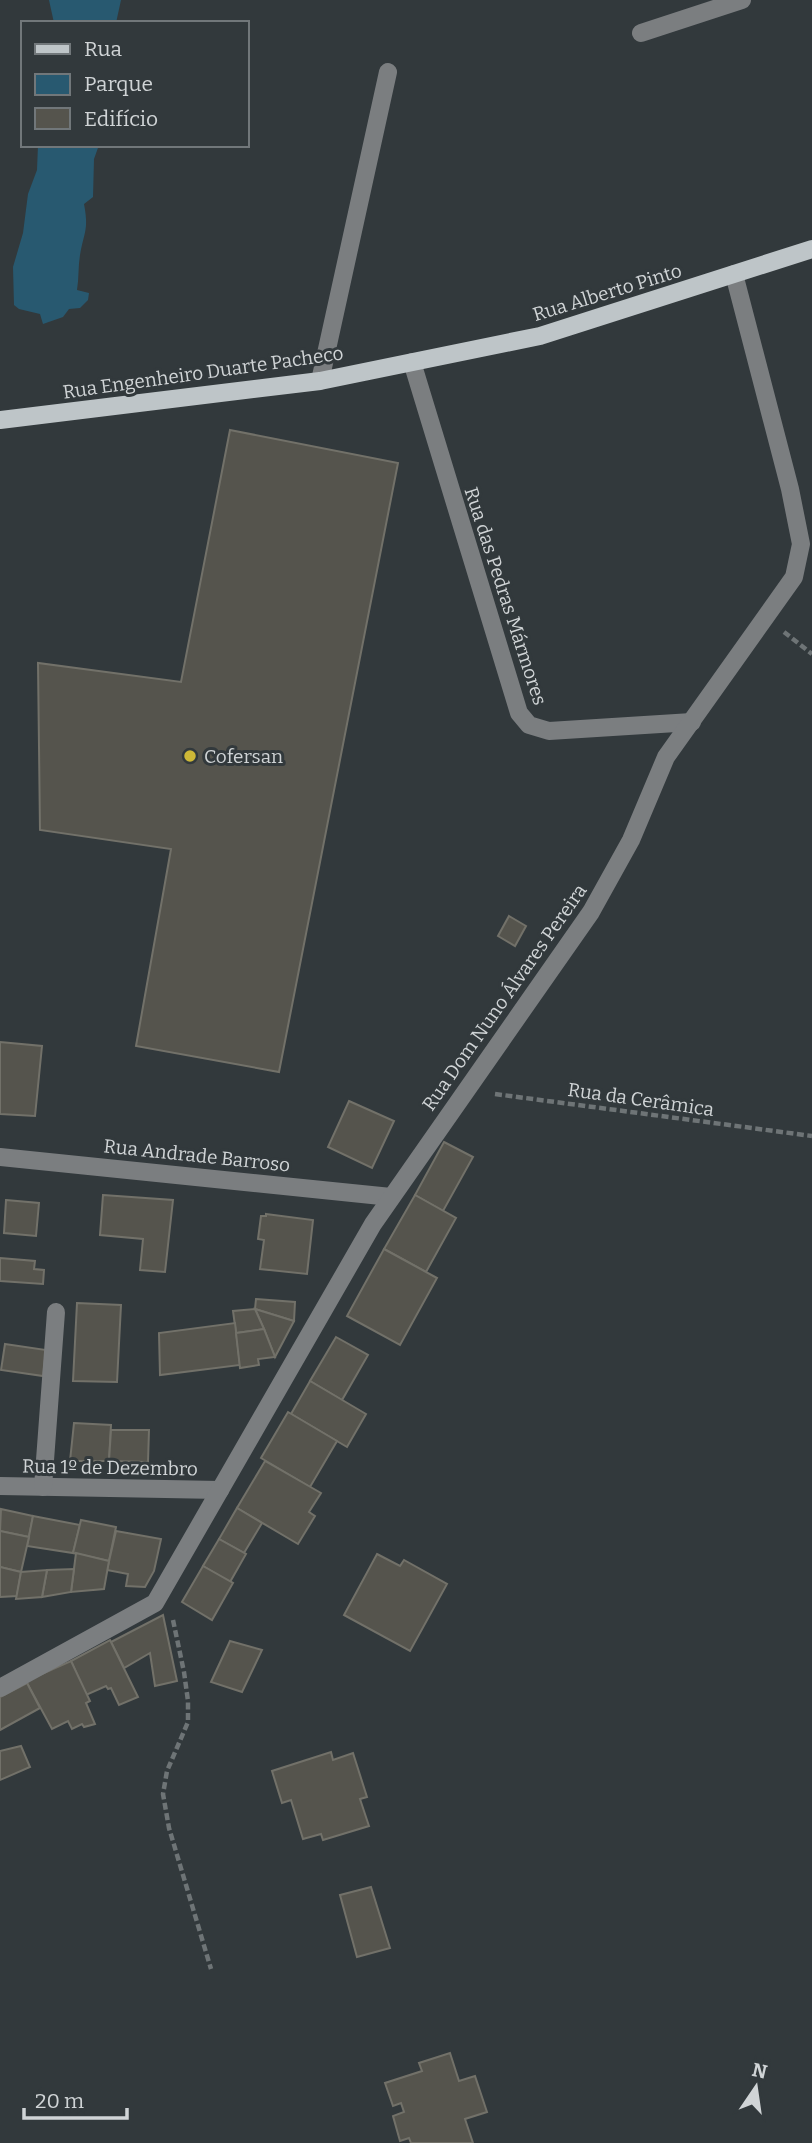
<svg xmlns="http://www.w3.org/2000/svg" width="812" height="2143" font-family="Bitter,serif">
<rect width="100%" height="100%" fill="#32393c"/>
<g fill="#285970">
<polygon points="49,0 121,0 116,23 54,23"/>
<path d="M38,145h61l-5,14 -1,38 -9,7c5,26 0,28 -4,51 -2,12 -1,23 -3,35l12,3 -1,7 -8,8 -11,1 -6,8 -20,7 -3,-10 -21,-5 -5,-4 -1,-38 10,-34 5,-39 9,-24z"/>
</g>
<g fill="#55544d" stroke="#727169" stroke-width="2">
<polygon points="230,430 398,463 279,1072 136,1046 171,849 40,830 38,663 181,682"/>
<polygon points="509,916 526,926 515,946 498,936"/>
<polygon points="0,1042 42,1046 35,1116 0,1114"/>
<polygon points="349,1101 394,1121 372,1168 328,1147"/>
<polygon points="444,1142 473,1157 443,1211 415,1195"/>
<polygon points="103,1195 173,1200 165,1272 140,1270 143,1239 100,1235"/>
<polygon points="415,1195 456,1218 426,1272 384,1249"/>
<polygon points="6,1200 39,1203 36,1236 4,1233"/>
<polygon points="266,1214 313,1220 307,1274 260,1269 264,1240 258,1239 261,1216 266,1216"/>
<polygon points="384,1249 437,1278 400,1345 347,1316"/>
<polygon points="0,1258 35,1261 34,1269 44,1270 43,1284 0,1281"/>
<polygon points="256,1299 295,1302 294,1321 255,1309"/>
<polygon points="77,1303 121,1305 117,1382 73,1381"/>
<polygon points="255,1309 294,1321 275,1357 264,1329"/>
<polygon points="255,1309 264,1329 236,1333 233,1311"/>
<polygon points="235,1323 240,1365 160,1375 159,1333"/>
<polygon points="264,1329 275,1357 258,1359 259,1365 240,1368 236,1333"/>
<polygon points="336,1337 368,1355 342,1400 310,1381"/>
<polygon points="5,1344 46,1350 43,1376 1,1370"/>
<polygon points="310,1381 366,1414 347,1447 291,1414"/>
<polygon points="288,1412 337,1441 310,1487 261,1458"/>
<polygon points="74,1423 111,1425 109,1461 70,1461"/>
<polygon points="111,1430 149,1430 148,1462 109,1461"/>
<polygon points="265,1461 321,1493 309,1512 315,1516 298,1544 237,1508"/>
<polygon points="237,1508 262,1523 244,1553 219,1539"/>
<polygon points="1,1509 33,1516 29,1537 0,1531"/>
<polygon points="33,1516 80,1525 73,1553 27,1546"/>
<polygon points="81,1520 116,1527 109,1561 73,1553"/>
<polygon points="0,1531 29,1537 21,1572 0,1567"/>
<polygon points="116,1531 161,1539 154,1571 145,1587 126,1586 128,1574 107,1570"/>
<polygon points="219,1539 246,1554 230,1582 203,1566"/>
<polygon points="76,1553 109,1561 104,1589 71,1592"/>
<polygon points="377,1554 400,1566 404,1560 447,1584 410,1651 344,1615"/>
<polygon points="203,1566 233,1583 212,1620 182,1602"/>
<polygon points="0,1567 21,1572 17,1596 0,1597"/>
<polygon points="74,1569 71,1592 42,1597 47,1570"/>
<polygon points="47,1570 42,1597 16,1599 21,1572"/>
<polygon points="163,1615 177,1681 155,1686 150,1653 124,1668 111,1642"/>
<polygon points="110,1640 138,1697 119,1705 111,1688 108,1689 106,1686 86,1695 71,1661"/>
<polygon points="230,1641 262,1650 242,1692 211,1682"/>
<polygon points="71,1661 90,1701 86,1703 95,1724 84,1727 82,1724 72,1729 68,1721 52,1729 26,1681"/>
<polygon points="27,1683 40,1708 0,1730 0,1697"/>
<polygon points="21,1746 30,1767 0,1780 0,1751"/>
<polygon points="331,1752 333,1760 353,1753 367,1797 360,1799 369,1826 323,1840 321,1834 303,1839 291,1800 282,1803 272,1771"/>
<polygon points="371,1887 390,1948 357,1957 340,1895"/>
<polygon points="450,2053 459,2081 475,2076 487,2112 465,2119 473,2143 411,2143 409,2138 400,2141 393,2116 404,2112 401,2103 393,2106 385,2083 422,2071 419,2063"/>
</g>
<g fill="none" stroke-linecap="round" stroke-linejoin="round">
<g stroke="#6e7476" stroke-width="4.5" stroke-dasharray="7 3.5" stroke-linecap="butt">
<polyline points="784,632 812,654"/>
<polyline points="495,1094 812,1136"/>
<polyline points="173,1620 184,1672 188,1701 188,1722 167,1771 163,1794 169,1828 211,1969"/>
</g>
<g stroke="#7b7e80" stroke-width="18">
<polyline points="641,33 742,0"/>
<polyline points="412,362 519,713 529,725 549,731 692,722"/>
<polyline points="320,381 388,72"/>
<polyline points="0,1157 391,1197"/>
<polyline points="0,1486 220,1490"/>
<polyline points="43,1487 56,1312"/>
<polyline points="0,1688 155,1603 373,1224 591,912 631,840 666,757 794,577 801,544 790,489 734,274"/>
</g>
<polyline stroke="#bec5c8" stroke-width="18" points="0,420 320,381 540,336 812,249"/>
</g>
<circle fill="#ceb837" stroke="#32393c" stroke-width="2.5" cx="190" cy="756" r="7"/>
<g text-anchor="middle" stroke-width="6" stroke-linejoin="round" paint-order="stroke">
<g font-size="19" fill="#d0d4d6" stroke="#32393c">
<text transform="translate(607 292) rotate(-17)" y="7">Rua Alberto Pinto</text>
<text transform="translate(203 372) rotate(-8)" y="7">Rua Engenheiro Duarte Pacheco</text>
<text transform="translate(506 596) rotate(72)" y="7">Rua das Pedras Mármores</text>
<text transform="translate(504 997) rotate(-55)" y="7">Rua Dom Nuno Álvares Pereira</text>
<text transform="translate(641 1099) rotate(8)" y="7">Rua da Cerâmica</text>
<text transform="translate(197 1155) rotate(6)" y="7">Rua Andrade Barroso</text>
<text transform="translate(110 1467) rotate(1)" y="7">Rua 1º de Dezembro</text>
</g>
<g font-size="19" fill="#d0d4d6" stroke="#32393c" text-anchor="start">
<text x="204" y="763">Cofersan</text>
</g>
</g>
<rect x="21" y="21" width="228" height="126" fill="#32393c" stroke="#71777a" stroke-width="2"/>
<rect x="35" y="44" width="35" height="10" fill="#bec5c8" stroke="#71777a" stroke-width="2"/>
<text x="84" y="56" font-size="21" fill="#d0d4d6">Rua</text>
<rect x="35" y="74" width="35" height="21" fill="#285970" stroke="#71777a" stroke-width="2"/>
<text x="84" y="91" font-size="21" fill="#d0d4d6">Parque</text>
<rect x="35" y="108" width="35" height="21" fill="#55544d" stroke="#71777a" stroke-width="2"/>
<text x="84" y="126" font-size="21" fill="#d0d4d6">Edifício</text>
<g transform="translate(756 2087) rotate(13)" stroke="#32393c" stroke-width="5" paint-order="stroke">
<path d="M0-5L12 26L0 18L-12 26Z" fill="#d0d4d6"/>
<text y="-10" font-size="19" font-weight="bold" text-anchor="middle" fill="#d0d4d6">N</text>
</g>
<path d="M24 2108v10h103v-10" fill="none" stroke="#d0d4d6" stroke-width="3.5"/>
<text x="35" y="2108" font-size="21" fill="#d0d4d6" stroke="#32393c" stroke-width="5" paint-order="stroke">20 m</text>
</svg>
